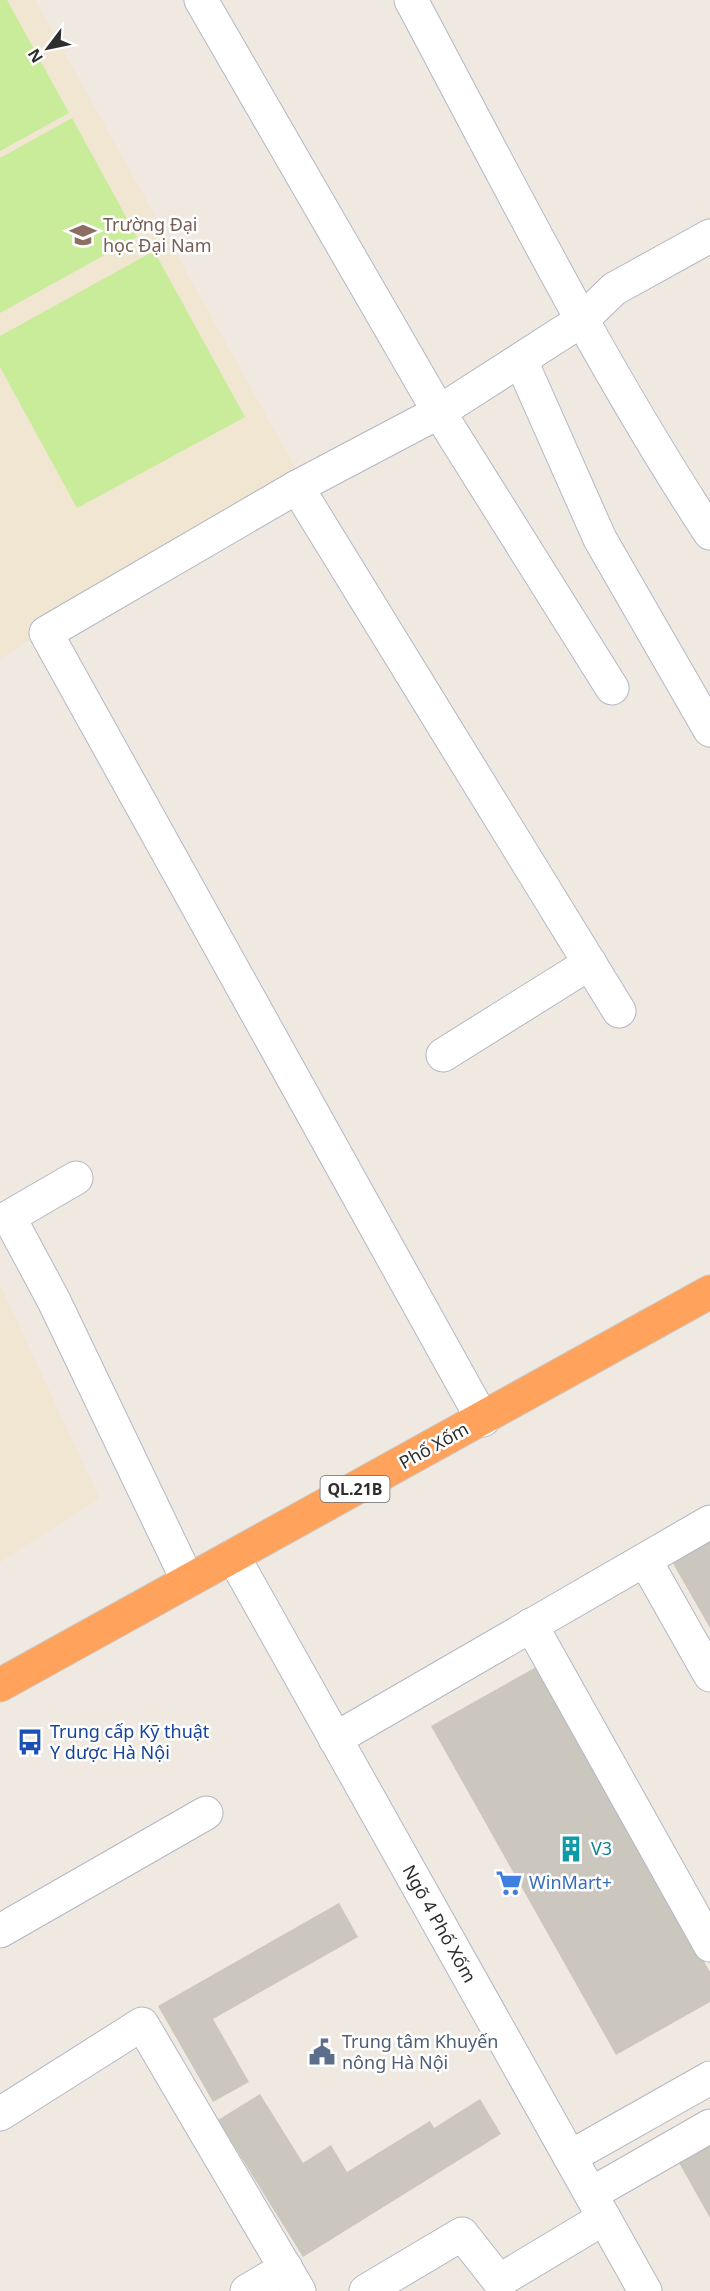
<svg xmlns="http://www.w3.org/2000/svg" width="710" height="2291" font-family="'Noto Sans',sans-serif">
<rect width="100%" height="100%" fill="#efe9e1"/>
<g fill="#f0e6d1">
<polygon points="0,0 35,0 297,471 0,659"/>
<polygon points="0,1285 99,1498 0,1562"/>
</g>
<g fill="#c9ec9a">
<polygon points="0,0 7,0 69,113 0,151"/>
<polygon points="72,118 137,237 0,313 0,158"/>
<polygon points="154,251 245,417 77,508 0,367 0,336"/>
</g>
<g fill="#cbc7bf">
<polygon points="710,1538 710,1628 671,1560"/>
<polygon points="538,1666 710,1972 710,2002 616,2055 431,1726"/>
<polygon points="339,1903 358,1937 213,2019 249,2082 213,2102 158,2006"/>
<polygon points="260,2094 303,2163 331,2145 347,2172 430,2121 434,2128 480,2099 501,2134 303,2257 218,2120"/>
<polygon points="710,2143 710,2218 678,2161"/>
</g>
<g fill="none" stroke-linecap="round" stroke-linejoin="round">
<g stroke="#b4b7c1" stroke-width="35">
<g id="minor">
<polyline points="201,0 439,412 612,688"/>
<path d="M411,0c96,180 187,362 299,533"/>
<polyline points="521,361 600,539 710,730"/>
<polyline points="297,487 619,1011"/>
<polyline points="443,1055 590,963"/>
<polyline points="76,1178 9,1217 54,1301 188,1581"/>
<polyline points="483,1420 46,633 297,487 439,412 582,320 614,289 710,236"/>
<polyline points="233,1556 645,2291"/>
<polyline points="645,1560 710,1675"/>
<polyline points="531,1625 710,1945"/>
<polyline points="335,1739 710,1522"/>
<polyline points="0,1931 206,1813"/>
<polyline points="0,2114 142,2024 299,2291"/>
<polyline points="570,2157 710,2078"/>
<polyline points="591,2194 710,2126"/>
<polyline points="247,2291 286,2268"/>
<polyline points="366,2291 462,2234 499,2281 604,2218"/>
</g>
</g>
<g stroke="#c9c9c9" stroke-width="35">
<polyline id="highway" points="0,1685 710,1292"/>
</g>
<use href="#minor" stroke="#fff" stroke-width="33"/>
<use href="#highway" stroke="#ffa35c" stroke-width="33"/>
</g>
<defs>
<g id="university-bare" transform="scale(2.07)"><path d="M0-5L7-2L0 1L-7-2ZM-4 1L0 2.5L4 1V4Q0 6-4 4Z" fill="#8d6e63" stroke="#fff" stroke-width="2.5" paint-order="stroke"/></g>
<g id="bus-bare" transform="scale(2.07)"><path d="M-5-6H5V4H4V6H2V4H-2V6H-4V4H-5ZM-3.5-4V0h7V-4ZM-3.5 1.2v1.5H-2V1.2ZM2 1.2v1.5H3.5V1.2Z" fill="#1a4fb4" stroke="#fff" stroke-width="2.5" paint-order="stroke"/></g>
<g id="building-bare" transform="scale(2.07)"><path d="M-4-6H4V6H1V3H-1V6H-4ZM-2.5-4.3h1.7v1.8h-1.7ZM.8-4.3h1.7v1.8H.8ZM-2.5-1h1.7V.8h-1.7ZM.8-1h1.7V.8H.8Z" fill="#0f9aa8" stroke="#fff" stroke-width="2.5" paint-order="stroke"/></g>
<g id="supermarket-bare" transform="scale(2.07)"><path d="M-6-5.5h2.5l.6 2H6L4.5 2H-2.5L-4.4-4H-6ZM-1.5 3.2a1.3 1.3 0 1 0 .1 0ZM3 3.2a1.3 1.3 0 1 0 .1 0Z" fill="#3f7fe0" stroke="#fff" stroke-width="2.5" paint-order="stroke"/></g>
<g id="civic-bare" transform="scale(2.07)"><path d="M-.6-6.5H3V-4.5H.6V-3L4-1V1h2V6H-6V1h2V-1L-.6-3ZM-1.2 2.5V6h2.4V2.5Z" fill="#5c6f8a" stroke="#fff" stroke-width="2.5" paint-order="stroke"/></g>
</defs>
<g fill-rule="evenodd">
<use href="#university-bare" x="83" y="235"/>
<use href="#bus-bare" x="30" y="1742"/>
<use href="#building-bare" x="571" y="1849"/>
<use href="#supermarket-bare" x="509" y="1883"/>
<use href="#civic-bare" x="322" y="2052"/>
</g>
<g text-anchor="middle" stroke-width="5" stroke-linejoin="round" paint-order="stroke">
<rect fill="#fff" stroke="#6d6d6d" stroke-width="1.5" x="320.5" y="1476" width="69" height="26" rx="4.5"/>
<g font-size="16" font-weight="bold" fill="#2e2e2e">
<text x="355" y="1495">QL.21B</text>
</g>
<g font-size="18" fill="#785e54" stroke="#fff" text-anchor="start">
<text x="103" y="231">Trường Đại<tspan x="103" dy="21">học Đại Nam</tspan></text>
</g>
<g font-size="18" fill="#2e2e2e" stroke="#fff">
<text transform="translate(434 1446) rotate(-29)" y="6">Phố Xốm</text>
<text transform="translate(439 1924) rotate(61)" y="6">Ngõ 4 Phố Xốm</text>
</g>
<g font-size="18" fill="#164399" stroke="#fff" text-anchor="start">
<text x="50" y="1738">Trung cấp Kỹ thuật<tspan x="50" dy="21">Y dược Hà Nội</tspan></text>
</g>
<g font-size="18" fill="#0d838f" stroke="#fff" text-anchor="start">
<text x="591" y="1855">V3</text>
</g>
<g font-size="18" fill="#366cbe" stroke="#fff" text-anchor="start">
<text x="529" y="1889">WinMart+</text>
</g>
<g font-size="18" fill="#4e5e75" stroke="#fff" text-anchor="start">
<text x="342" y="2048">Trung tâm Khuyến<tspan x="342" dy="21">nông Hà Nội</tspan></text>
</g>
</g>
<g transform="translate(48 48) rotate(238)" stroke="#ffffff" stroke-width="4.5" paint-order="stroke">
<path d="M0-4.5L10 22L0 15L-10 22Z" fill="#2e2e2e"/>
<text y="-9" font-size="16" font-weight="bold" text-anchor="middle" fill="#2e2e2e">N</text>
</g>
</svg>
